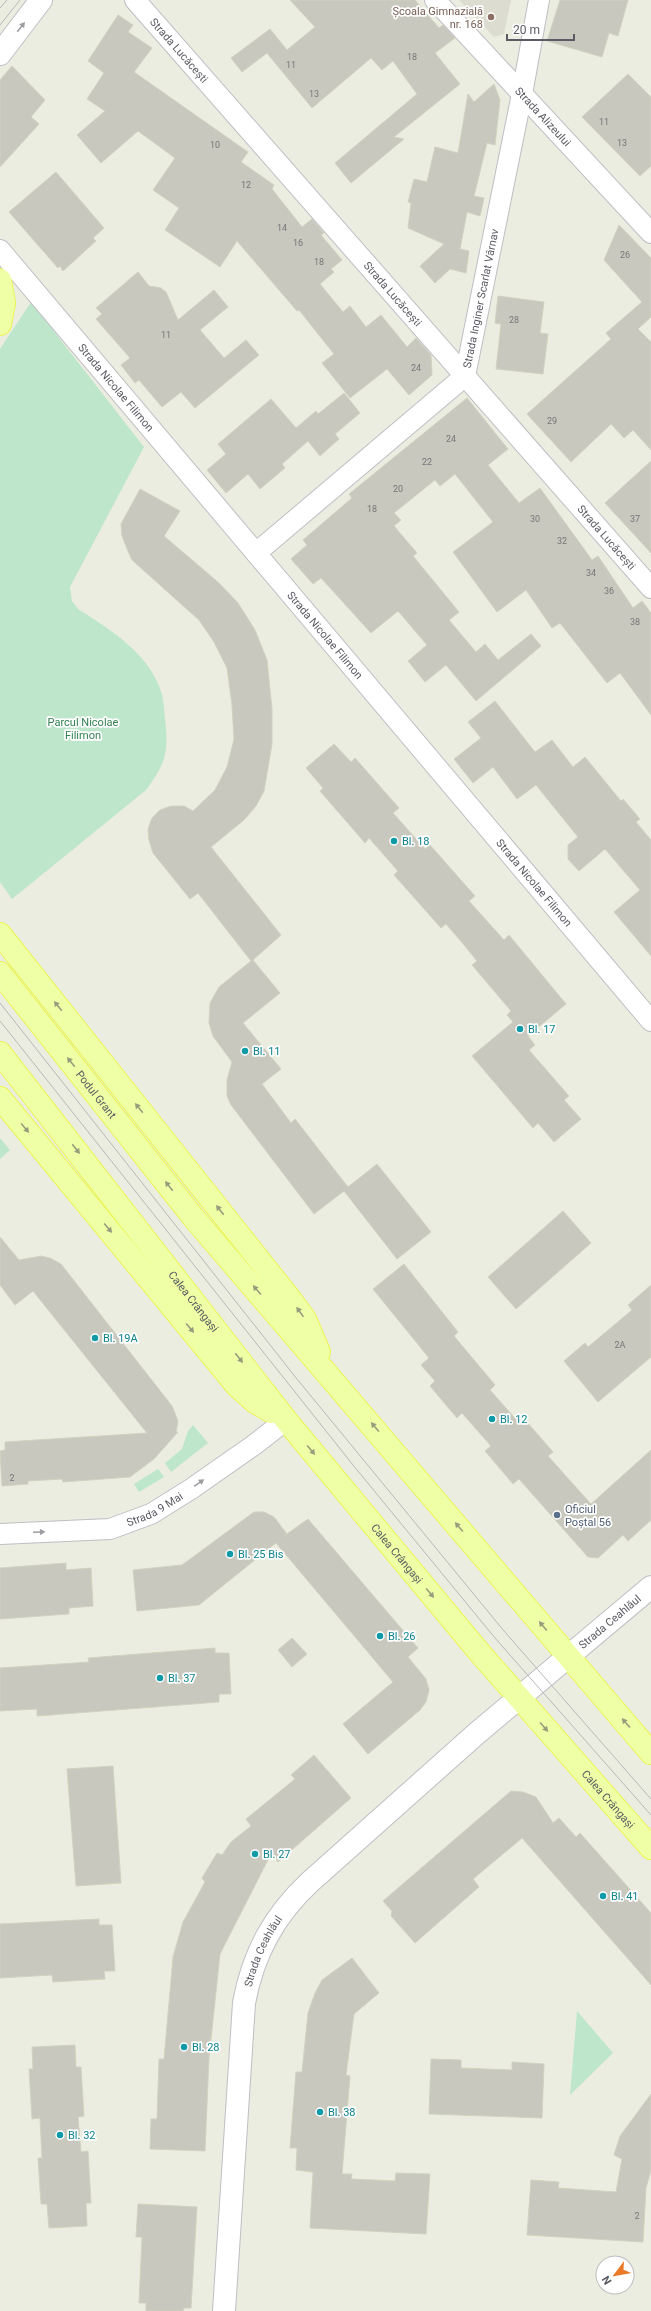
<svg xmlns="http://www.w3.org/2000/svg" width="651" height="2311" font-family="Roboto,sans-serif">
<rect width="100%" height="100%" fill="#ecede1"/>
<polygon fill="#dcddd0" points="459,0 511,0 504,34 494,37"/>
<g fill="#bde6cb">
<path d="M31,302l113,145 -74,140 2,14 6,8c33,21 72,45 84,85 2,8 2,17 3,25 4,33 1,44 -19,71l-134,109 -12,-17v-533z"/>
<polygon points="0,1138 10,1150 0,1159"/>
<polygon points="193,1425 208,1443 171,1472 165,1463 182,1449 188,1431"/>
<polygon points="158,1469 164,1477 139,1492 134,1484"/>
<polygon points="577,2011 613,2053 570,2095"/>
</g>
<g fill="#c8c8be" stroke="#d2d2c0">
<polygon points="290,0 415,0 439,28 443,25 455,38 435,53 460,84 394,137 404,139 351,183 335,163 417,94 393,61 382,70 371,58 312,108 267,53 242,72 231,58 270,29 287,50 315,27"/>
<polygon points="560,0 628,0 618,36 609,33 602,57 547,41"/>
<polygon points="118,15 133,25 128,32 152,48 134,72 248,152 241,162 274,185 272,189 302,227 312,219 324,233 321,235 342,260 331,269 334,272 320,284 343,312 350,306 366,327 381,315 407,347 416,338 431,355 432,375 409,395 387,369 350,398 322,363 334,354 299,310 297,311 237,241 220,267 165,230 179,208 153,190 175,158 138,131 101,163 77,135 105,111 87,99 104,73 88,61"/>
<polygon points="12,66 45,100 31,117 39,124 0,167 0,80"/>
<polygon points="628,74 651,97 651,166 640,176 582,117"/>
<polygon points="494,84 500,100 495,145 487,143 474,196 484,198 480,216 467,212 460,249 469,251 466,273 450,269 435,283 420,266 444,244 408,228 411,203 408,202 414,179 427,182 435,147 458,153 468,94 474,102"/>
<polygon points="56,172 104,228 93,238 96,241 63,271 60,266 58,268 9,212"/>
<polygon points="619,225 651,258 651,317 638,329 651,342 651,450 633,430 624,438 611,424 571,462 527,414 611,339 606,333 642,302 604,260"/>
<polygon points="138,272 149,286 161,288 166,292 178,320 214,290 228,307 200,330 224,358 246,340 259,355 195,408 181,392 162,407 139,380 135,383 121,365 130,358 96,319 102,314 96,308"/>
<polygon points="498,296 544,302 540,333 548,334 543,374 496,369 501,324 495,323"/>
<polygon points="344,393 360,413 335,434 339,439 320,456 308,441 282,464 285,468 260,489 248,474 226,493 207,470 226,454 218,444 271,399 296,428 316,411 318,414"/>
<polygon points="467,398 508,449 488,465 519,503 540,488 592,560 598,556 633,608 642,601 651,613 651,715 620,673 607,683 560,623 552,628 526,590 497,612 453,552 493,522 455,474 440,486 435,480 394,513 401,520 394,526 417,553 413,556 459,612 449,620 476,652 485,644 498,660 531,634 541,646 476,701 446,665 425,682 408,661 427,645 398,611 371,633 321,578 313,584 291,559 307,545 303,540 352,498 349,494"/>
<polygon points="651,461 651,553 605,503"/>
<polygon points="140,489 180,511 164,536 219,583 238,603 255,630 267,660 272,709 272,744 264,791 256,806 244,820 211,847 281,935 253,960 280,993 243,1023 281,1069 262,1084 291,1123 295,1119 348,1187 377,1164 431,1232 397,1259 344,1191 314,1214 231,1105 227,1096 227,1080 232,1062 213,1036 209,1023 210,1003 219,987 251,961 198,893 190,899 153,853 149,840 148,829 152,818 160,810 171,806 184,806 193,811 215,790 227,767 234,739 232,705 227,668 214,642 199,620 132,560 127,549 122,536 121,524"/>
<polygon points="495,701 535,752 552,740 573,767 585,757 621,801 623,799 640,819 636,822 651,840 651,956 614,912 640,890 605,849 579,871 568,859 568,845 578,837 536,785 517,799 493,767 473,783 454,759 481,738 468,722"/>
<polygon points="334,744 351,762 355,758 399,808 393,813 425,849 430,845 475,896 469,901 504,940 509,935 566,1004 528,1036 535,1045 529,1050 569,1096 564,1100 581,1119 554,1142 538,1123 533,1128 472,1056 513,1022 507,1015 511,1011 472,965 477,961 460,940 446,924 441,928 394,875 398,871 369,838 365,843 320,791 323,788 306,768"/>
<polygon points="563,1211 591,1243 516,1309 488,1277"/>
<polygon points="0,1237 19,1260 41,1256 50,1258 61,1264 172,1406 178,1421 176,1432 178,1432 154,1459 130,1477 63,1482 62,1479 28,1481 28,1484 2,1486 0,1451 5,1450 5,1442 147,1433 33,1291 15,1305 0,1285"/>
<polygon points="404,1264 458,1332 454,1336 495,1385 490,1390 521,1425 526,1421 553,1452 548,1456 591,1504 651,1450 651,1520 628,1541 623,1535 598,1558 588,1557 519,1479 513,1484 485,1451 491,1446 462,1413 457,1418 430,1386 435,1381 421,1365 429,1358 373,1289"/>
<polygon points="651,1285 651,1357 598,1402 564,1361 585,1343 588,1347 632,1310 628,1305"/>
<polygon points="254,1512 264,1512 274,1517 287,1534 284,1536 308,1519 418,1648 408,1657 426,1679 429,1690 426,1702 420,1710 368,1754 343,1724 393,1682 276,1543 199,1605 137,1611 133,1570 182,1565"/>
<polygon points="66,1563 66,1570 91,1568 93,1606 69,1608 69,1614 0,1619 0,1568"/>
<polygon points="292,1638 307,1654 292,1667 278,1650"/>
<polygon points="215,1648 215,1653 229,1653 231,1694 219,1694 219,1702 37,1716 37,1709 0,1711 0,1668 89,1662 88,1658"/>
<polygon points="314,1755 351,1798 278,1862 272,1852 220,1954 209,2058 205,2151 150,2149 151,2119 157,2119 159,2059 164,2059 173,1957 183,1922 205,1882 202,1878 217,1853 222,1855 231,1842 251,1826 246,1819 295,1779 291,1775"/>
<polygon points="113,1766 121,1883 76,1886 67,1769"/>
<polygon points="511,1791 523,1792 536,1797 553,1823 559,1818 576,1837 580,1833 651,1913 651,1985 522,1838 473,1879 479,1887 415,1943 391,1916 392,1911 383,1901"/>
<polygon points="99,1919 99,1925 112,1925 115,1971 104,1971 105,1979 53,1982 52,1975 0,1978 0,1924"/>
<polygon points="352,1958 379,1993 354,2014 346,2075 350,2076 342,2174 352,2174 351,2179 395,2181 396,2173 430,2174 426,2234 310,2228 313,2172 296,2170 297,2148 290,2148 296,2072 302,2072 308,2013 315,1993 322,1980"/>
<polygon points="75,2045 76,2067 81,2067 84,2116 78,2117 81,2152 88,2151 91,2203 86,2203 87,2226 49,2228 47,2204 41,2204 38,2158 42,2158 40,2118 32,2119 29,2069 33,2069 32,2047"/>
<polygon points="431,2059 461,2060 461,2068 512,2070 512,2062 544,2064 542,2118 429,2114"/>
<polygon points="651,2094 651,2170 646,2188 643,2242 527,2235 531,2180 559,2182 558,2188 616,2192 622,2159 614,2155 620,2136"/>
<polygon points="138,2204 197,2207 191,2308 184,2308 183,2311 146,2311 146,2303 139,2303 142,2237 136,2237"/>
</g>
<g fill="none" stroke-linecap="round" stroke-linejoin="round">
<g stroke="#bebec5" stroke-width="22">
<g id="minor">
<path id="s1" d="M135,0l516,588"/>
<path id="s2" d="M435,0l216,233"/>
<path id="s3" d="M0,250l651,771"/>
<path id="s4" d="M256,553l209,-177 57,-282 17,-94"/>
<path id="s5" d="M0,1534l110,-5 41,-15 40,-25 63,-44 32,-25"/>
</g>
</g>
<g stroke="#bebec5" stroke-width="24">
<g id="tertiary">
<path id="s6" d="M224,2311l20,-308c9,-49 30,-88 67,-122l165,-147 175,-147"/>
</g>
</g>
<g stroke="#bebfc7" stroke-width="24">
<polyline id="secondary" points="0,54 41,0"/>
</g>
<g stroke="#ebf454" stroke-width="24">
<g id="primary">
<polyline points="0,280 4,303 0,324"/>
<polyline points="0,934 291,1300 305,1319 319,1352"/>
<path id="s7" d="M0,973l193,244 458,536"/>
<path id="s8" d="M0,1053l286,367 193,232 172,196"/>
<polyline points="0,1098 237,1386 255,1402 272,1412"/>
</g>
</g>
<use href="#minor" stroke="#fff" stroke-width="20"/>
<use href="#tertiary" stroke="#fff" stroke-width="22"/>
<use href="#secondary" stroke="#fff" stroke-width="22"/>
<use href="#primary" stroke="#efffa5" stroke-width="22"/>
<g stroke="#b7b7b8" stroke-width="1">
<polyline points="0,8 7,0"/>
<polyline points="0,25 20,0"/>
<polyline points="0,1003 297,1379 504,1631 651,1799"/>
<polyline points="0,1021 353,1465 495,1638 651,1815"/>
</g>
</g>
<defs><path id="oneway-solid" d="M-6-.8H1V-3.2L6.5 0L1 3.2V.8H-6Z"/></defs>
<g fill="#9c9da1">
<use href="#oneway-solid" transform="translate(21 27) rotate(-52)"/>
<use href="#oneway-solid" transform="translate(199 1483) rotate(-35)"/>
<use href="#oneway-solid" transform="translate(39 1532) rotate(-3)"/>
</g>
<g fill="#969d7d">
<use href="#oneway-solid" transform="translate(58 1006) rotate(-129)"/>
<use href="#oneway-solid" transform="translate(71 1062) rotate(-128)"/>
<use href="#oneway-solid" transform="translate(139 1108) rotate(-129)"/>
<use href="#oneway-solid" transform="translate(25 1128) rotate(50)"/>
<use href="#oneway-solid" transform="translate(76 1149) rotate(52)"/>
<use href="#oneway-solid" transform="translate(169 1186) rotate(-128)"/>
<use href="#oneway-solid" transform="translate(220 1210) rotate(-128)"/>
<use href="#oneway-solid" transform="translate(108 1228) rotate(50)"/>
<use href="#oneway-solid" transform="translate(257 1290) rotate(-131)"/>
<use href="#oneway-solid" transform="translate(300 1312) rotate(-125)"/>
<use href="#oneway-solid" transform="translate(190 1328) rotate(50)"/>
<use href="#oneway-solid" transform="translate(239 1358) rotate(52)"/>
<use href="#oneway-solid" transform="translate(375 1427) rotate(-130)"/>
<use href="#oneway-solid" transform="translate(311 1450) rotate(50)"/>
<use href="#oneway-solid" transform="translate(459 1527) rotate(-130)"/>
<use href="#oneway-solid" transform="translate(430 1593) rotate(50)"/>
<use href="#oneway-solid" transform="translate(543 1626) rotate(-130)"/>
<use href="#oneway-solid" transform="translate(626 1723) rotate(-131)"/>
<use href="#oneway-solid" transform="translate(544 1727) rotate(49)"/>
</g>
<circle fill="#8d6e63" stroke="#fff" stroke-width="1.5" cx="491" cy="17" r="4"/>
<g fill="#0f9aa8" stroke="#fff" stroke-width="1.5">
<circle cx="394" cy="841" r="4"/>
<circle cx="520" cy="1029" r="4"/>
<circle cx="245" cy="1051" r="4"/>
<circle cx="95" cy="1338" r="4"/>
<circle cx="492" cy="1419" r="4"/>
<circle cx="230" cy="1554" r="4"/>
<circle cx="380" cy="1636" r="4"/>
<circle cx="160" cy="1678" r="4"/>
<circle cx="255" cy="1854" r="4"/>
<circle cx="603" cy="1896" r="4"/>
<circle cx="184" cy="2047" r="4"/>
<circle cx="320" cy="2112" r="4"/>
<circle cx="60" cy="2135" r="4"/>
</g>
<circle fill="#5c6f8a" stroke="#fff" stroke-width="1.5" cx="557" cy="1515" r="4"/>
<g text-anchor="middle" stroke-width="3.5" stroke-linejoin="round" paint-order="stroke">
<g font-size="9" fill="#76767a">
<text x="412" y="60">18</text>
<text x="291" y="68">11</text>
<text x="314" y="97">13</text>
<text x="604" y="125">11</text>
<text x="622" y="146">13</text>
<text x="215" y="148">10</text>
<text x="246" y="188">12</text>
<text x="282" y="231">14</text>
<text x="298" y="246">16</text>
<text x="625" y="258">26</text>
<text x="319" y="265">18</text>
<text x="514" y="323">28</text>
<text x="166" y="338">11</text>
<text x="416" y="371">24</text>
<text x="552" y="424">29</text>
<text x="451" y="442">24</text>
<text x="427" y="465">22</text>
<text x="398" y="492">20</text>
<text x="372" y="512">18</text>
<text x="535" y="522">30</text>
<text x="635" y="522">37</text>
<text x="562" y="544">32</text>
<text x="591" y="576">34</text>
<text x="609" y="594">36</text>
<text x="635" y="625">38</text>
<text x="620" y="1348">2A</text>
<text x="12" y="1481">2</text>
<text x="637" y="2219">2</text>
</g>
<g font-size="11" fill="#785e54" stroke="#fff" text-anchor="end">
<text x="483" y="15">Școala Gimnazială<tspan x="483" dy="13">nr. 168</tspan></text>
</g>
<g font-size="11" fill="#5a5b63" stroke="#fff">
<text dy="4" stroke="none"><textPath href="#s1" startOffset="67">Strada Lucăcești</textPath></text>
<text dy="4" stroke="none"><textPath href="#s2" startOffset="159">Strada Alizeului</textPath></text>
<text dy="4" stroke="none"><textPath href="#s1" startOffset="391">Strada Lucăcești</textPath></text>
<text dy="4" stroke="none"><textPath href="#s4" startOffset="353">Strada Inginer Scarlat Vârnav</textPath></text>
<text dy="4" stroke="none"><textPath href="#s3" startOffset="180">Strada Nicolae Filimon</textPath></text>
<text dy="4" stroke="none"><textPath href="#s1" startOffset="715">Strada Lucăcești</textPath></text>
<text dy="4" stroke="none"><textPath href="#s3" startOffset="504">Strada Nicolae Filimon</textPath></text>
<text dy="4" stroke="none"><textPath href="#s3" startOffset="828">Strada Nicolae Filimon</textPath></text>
<text dy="4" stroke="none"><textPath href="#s7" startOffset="155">Podul Grant</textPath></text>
<text dy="4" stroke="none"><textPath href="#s8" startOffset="315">Calea Crângași</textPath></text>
<text dy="4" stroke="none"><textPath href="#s5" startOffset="159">Strada 9 Mai</textPath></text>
<text dy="4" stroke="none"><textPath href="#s8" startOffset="639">Calea Crângași</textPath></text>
<text dy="4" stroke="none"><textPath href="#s6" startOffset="846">Strada Ceahlăul</textPath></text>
<text dy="4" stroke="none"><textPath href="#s8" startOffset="963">Calea Crângași</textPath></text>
<text dy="4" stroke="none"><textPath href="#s6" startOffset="364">Strada Ceahlăul</textPath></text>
</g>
<g font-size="11" fill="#328251" stroke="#fff">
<text x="83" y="726">Parcul Nicolae<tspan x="83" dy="13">Filimon</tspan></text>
</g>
<g font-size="11" fill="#0d838f" stroke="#fff" text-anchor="start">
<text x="402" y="845">Bl. 18</text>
<text x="528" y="1033">Bl. 17</text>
<text x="253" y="1055">Bl. 11</text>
<text x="103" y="1342">Bl. 19A</text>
<text x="500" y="1423">Bl. 12</text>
<text x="238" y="1558">Bl. 25 Bis</text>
<text x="388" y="1640">Bl. 26</text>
<text x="168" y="1682">Bl. 37</text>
<text x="263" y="1858">Bl. 27</text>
<text x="611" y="1900">Bl. 41</text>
<text x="192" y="2051">Bl. 28</text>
<text x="328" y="2116">Bl. 38</text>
<text x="68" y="2139">Bl. 32</text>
</g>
<g font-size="11" fill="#4e5e75" stroke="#fff" text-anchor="start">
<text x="565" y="1513">Oficiul<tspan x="565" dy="13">Poștal 56</tspan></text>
</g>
</g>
<g transform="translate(615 2275) rotate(238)"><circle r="19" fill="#ffffff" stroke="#bdbdc1"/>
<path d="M0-3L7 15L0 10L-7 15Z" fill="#ec7928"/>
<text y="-6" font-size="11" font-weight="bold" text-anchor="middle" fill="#5a5b63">N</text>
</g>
<path d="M507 34v6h67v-6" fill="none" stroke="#5a5b63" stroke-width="2"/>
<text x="513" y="34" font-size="12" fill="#5a5b63" stroke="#ffffff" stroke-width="3" paint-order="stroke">20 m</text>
</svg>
